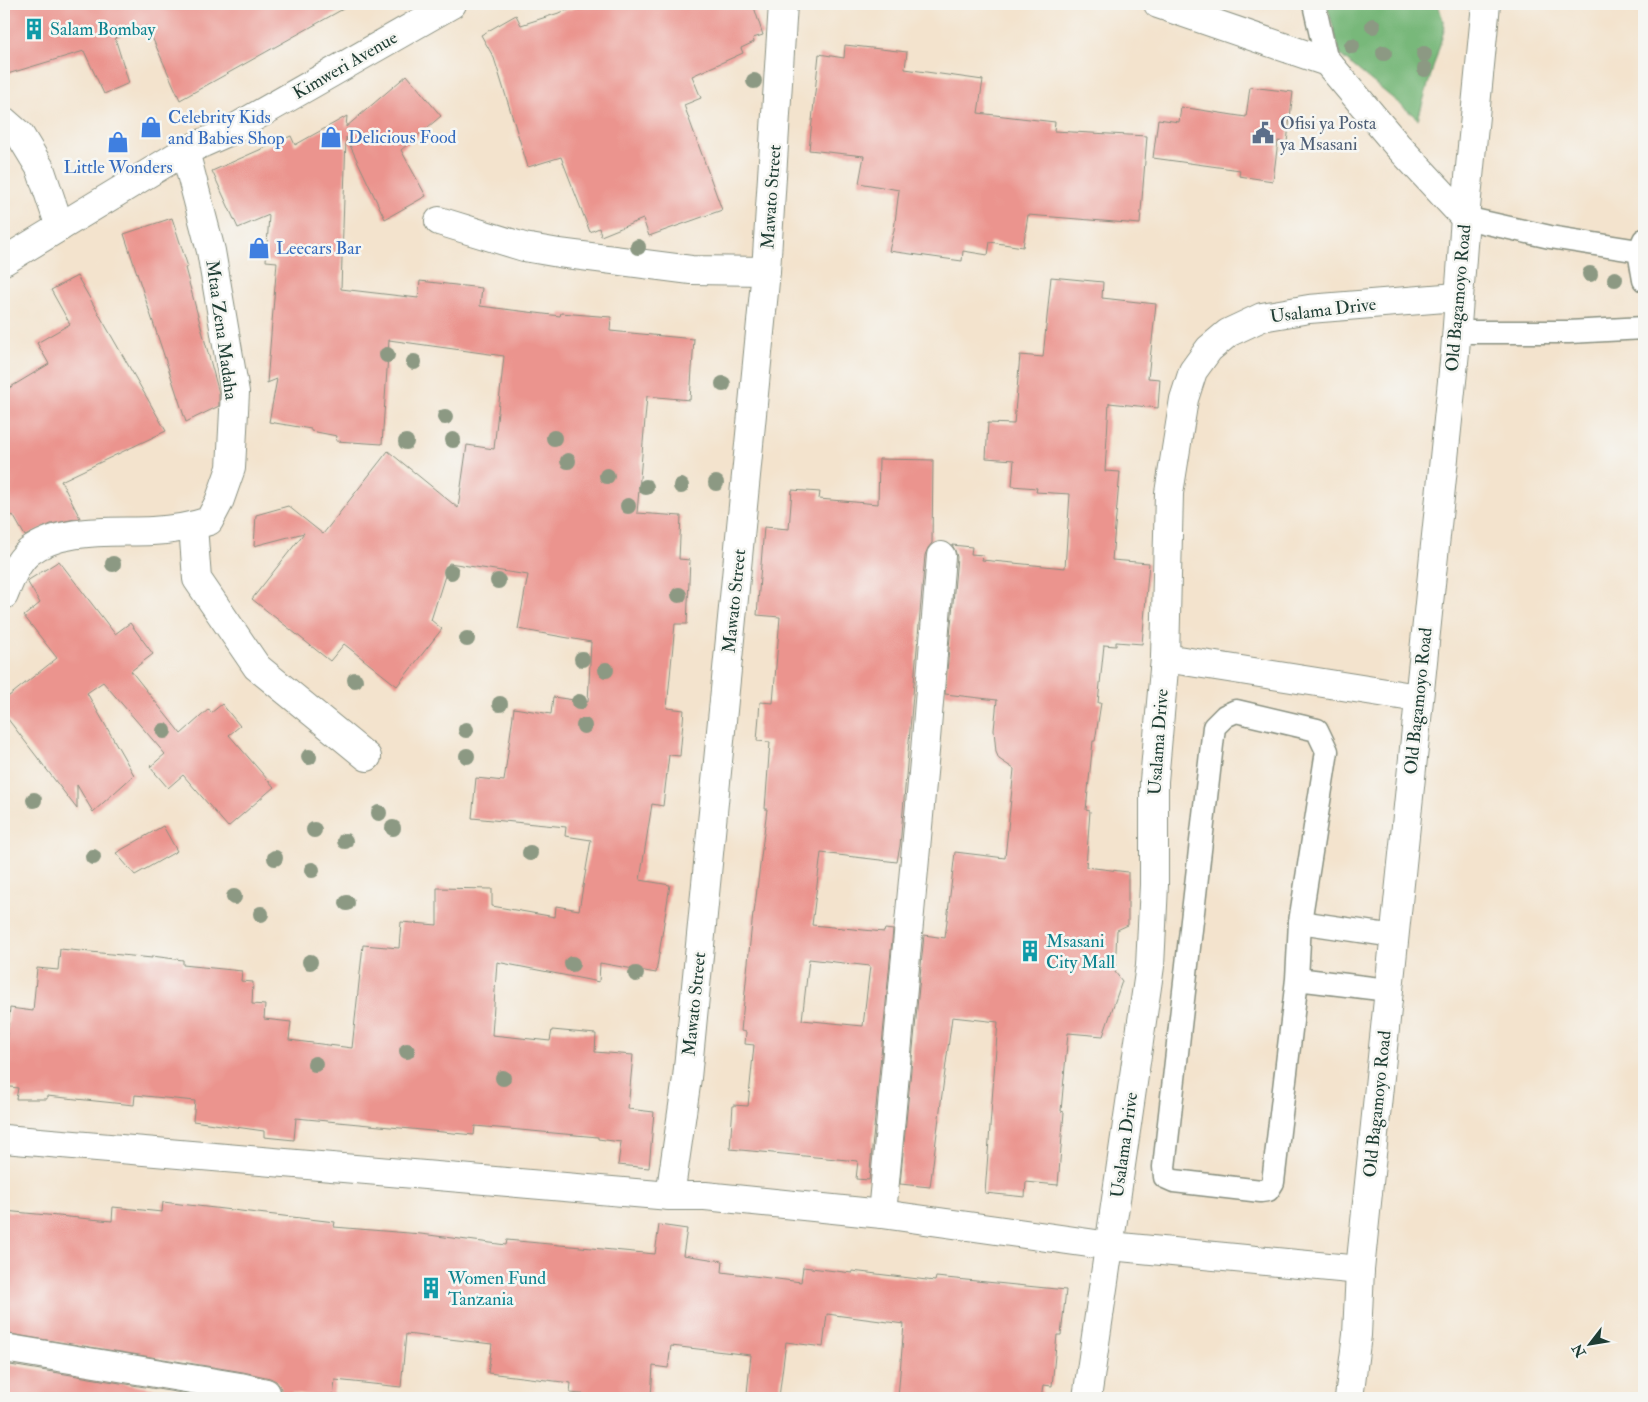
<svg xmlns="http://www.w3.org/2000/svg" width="1648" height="1402" font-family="'IM FELL Double Pica',serif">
<rect width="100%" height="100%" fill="#f6f6f2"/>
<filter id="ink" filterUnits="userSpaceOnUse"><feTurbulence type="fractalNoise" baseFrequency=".02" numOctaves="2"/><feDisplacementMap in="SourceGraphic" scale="10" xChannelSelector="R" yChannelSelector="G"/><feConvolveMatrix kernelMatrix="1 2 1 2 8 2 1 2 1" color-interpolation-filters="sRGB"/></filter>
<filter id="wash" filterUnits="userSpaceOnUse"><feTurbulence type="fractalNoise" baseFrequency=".0096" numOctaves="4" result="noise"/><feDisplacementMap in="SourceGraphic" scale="20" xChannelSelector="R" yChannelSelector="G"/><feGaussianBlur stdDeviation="1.12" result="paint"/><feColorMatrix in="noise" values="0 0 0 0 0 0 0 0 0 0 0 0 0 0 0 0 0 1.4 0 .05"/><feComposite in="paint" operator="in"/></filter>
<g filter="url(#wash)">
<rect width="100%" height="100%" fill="#f3e3cd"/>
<polygon fill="#78b87a" stroke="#4c7a57" points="1329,4 1438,4 1445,27 1418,119 1341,56 1327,5"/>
<g id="blocks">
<g fill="#eb948e" fill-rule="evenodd">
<polygon points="4,4 352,4 180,100 147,26 115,38 129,83 104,94 84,51 4,75"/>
<polygon points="587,4 753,4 763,35 753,38 754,42 741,48 743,53 692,76 701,98 684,105 722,210 649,236 643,219 601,236 599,228 590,232 561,157 528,167 494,58 481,35 516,15 521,25"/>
<polygon points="845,45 907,52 905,69 983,80 978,113 1055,122 1054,131 1147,136 1140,224 1028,215 1023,247 990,242 988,255 963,251 962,261 889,251 894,230 899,190 859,183 864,156 809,150 819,54 844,58"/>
<polygon points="407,75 441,116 401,150 426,196 385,219 346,137 341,289 418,298 420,281 482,288 480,306 560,316 561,313 611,317 610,331 694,339 690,400 647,396 637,513 681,516 679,559 690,560 687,624 675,624 667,708 684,710 680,756 669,755 663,806 652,804 640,880 670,885 656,973 600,963 599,982 497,962 492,1035 550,1041 552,1030 596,1034 595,1052 633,1055 628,1109 654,1112 649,1168 618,1165 621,1142 598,1139 598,1137 475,1126 474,1135 296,1118 294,1140 264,1137 264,1131 193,1121 195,1101 135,1095 134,1105 47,1096 47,1099 16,1099 18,1088 4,1086 4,1061 10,1008 33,1011 37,968 58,970 60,949 152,958 152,956 183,960 183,965 242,971 241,981 253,982 252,1004 265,1005 264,1019 291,1022 289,1040 352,1048 363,945 399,948 401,922 437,925 437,888 492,889 492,906 555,917 556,906 579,910 591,840 565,836 566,827 472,818 476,778 504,781 514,708 551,714 553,697 588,702 591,642 518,629 528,575 449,563 431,620 442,629 397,686 344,644 330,661 252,599 304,533 254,546 256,515 288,506 323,534 388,451 458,508 467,445 494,449 504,356 389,340 382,444 336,441 337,436 311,431 311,429 269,422 277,379 267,383 277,262 266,261 269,215 238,228 212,171 291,136 295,145 347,116 346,127"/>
<polygon points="1250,87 1293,92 1287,142 1278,141 1273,181 1239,176 1240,170 1153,158 1158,119 1179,122 1181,107 1246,117"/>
<polygon points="172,218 188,267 185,268 219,393 219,406 186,422 124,234"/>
<polygon points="77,276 166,431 61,481 80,518 51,524 25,536 13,515 4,521 4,391 49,364 37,343 70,324 51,290"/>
<polygon points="1051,277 1103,282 1102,298 1156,304 1148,378 1160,379 1158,408 1109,403 1105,471 1120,472 1112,560 1149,563 1142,644 1116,642 1116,646 1104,645 1098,703 1101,703 1095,741 1093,741 1086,810 1090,811 1086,867 1128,872 1128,925 1117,930 1115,972 1122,981 1103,1036 1068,1033 1061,1111 1064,1112 1058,1185 1026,1182 1025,1197 985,1193 998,1022 952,1017 930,1187 900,1184 924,935 945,938 955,852 1005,858 1014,769 999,759 996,752 994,730 997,700 945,694 957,557 955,550 952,545 972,547 971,554 983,555 982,560 1065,568 1070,494 1036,492 1037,488 1012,486 1014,460 986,458 988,423 1014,424 1020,355 1043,357"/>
<path d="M879,459l54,1 -1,83 -4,5 -3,7 -25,291 -3,16 -76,-9 -9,72 72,7 1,-3 8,1 -24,250 -13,-1 2,-18 -128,-12 3,-44 15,1 6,-61 -9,-1 1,-12 -5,-1 12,-118h1l13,-104h-2l5,-67 -13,-1 3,-39 13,1 7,-86 -23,-2 7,-88 25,2 3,-39 28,2 -1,7 59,5zM809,959l61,7 -7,60 -61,-6z"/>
<polygon points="59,561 115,634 130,623 153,654 131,671 181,734 209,709 211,713 222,704 240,726 229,735 274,787 228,827 183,775 168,788 150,767 165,754 103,682 87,693 134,775 93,812 77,785 77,809 4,714 4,700 57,658 24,616 40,603 27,581"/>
<polygon points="163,826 177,851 135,875 116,853"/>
<polygon points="163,1202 335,1222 334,1227 421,1234 506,1245 507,1240 655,1254 659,1225 687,1229 683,1255 723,1261 722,1272 801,1282 803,1267 852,1273 852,1271 935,1281 936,1277 1066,1290 1061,1335 1057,1335 1052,1386 1043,1385 1041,1398 898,1398 904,1324 827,1314 823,1347 786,1342 779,1397 747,1393 751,1355 671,1346 668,1368 653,1366 651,1398 625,1398 570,1393 571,1383 488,1373 492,1344 406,1334 401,1387 335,1380 333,1398 292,1393 291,1398 280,1398 281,1388 276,1381 270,1378 243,1372 4,1333 4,1211 112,1221 113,1207 162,1212"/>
<polygon points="4,1364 212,1398 4,1398"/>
</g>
</g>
</g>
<g filter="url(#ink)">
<use href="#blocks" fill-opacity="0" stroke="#899080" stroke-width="1"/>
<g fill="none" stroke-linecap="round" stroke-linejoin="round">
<g stroke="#899080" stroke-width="25">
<g id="service">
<polyline points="1314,4 1327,62"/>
<polyline points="1465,218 1550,237 1639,251"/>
<polyline points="1644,240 1639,251 1644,280"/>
<polyline points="1456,332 1569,332 1644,328"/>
<polyline points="1300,922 1394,936"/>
<polyline points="1297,979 1300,922 1327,751 1317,730 1236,711 1225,716 1214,727 1164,1167 1165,1177 1174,1181 1261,1191 1268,1190 1273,1182 1297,979 1388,990"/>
</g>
</g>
<g stroke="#899080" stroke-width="30">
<g id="minor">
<polyline points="1158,4 1327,62 1397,145 1465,218"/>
<polyline points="4,121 20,135 40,168 60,227"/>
<polyline points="439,221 524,247 559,253 691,270 766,271"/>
<polyline points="193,526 197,579 257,667 367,757"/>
<path d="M4,595c6,-15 12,-32 25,-43 33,-25 84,-19 123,-21 19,-1 39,-4 57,-10l10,-19 12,-34 4,-76 -24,-141 -26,-100"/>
<polyline points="1165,658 1418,698"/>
<polyline points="4,1139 670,1196 705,1196 882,1214 1110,1246 1360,1270"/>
<polyline points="670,1196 687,1078 766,271 783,4"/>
<polyline points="882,1214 925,751 941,556"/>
<polyline points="4,1348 240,1387 266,1393"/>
<polyline points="1087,1398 1150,966 1154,885 1154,781 1165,658 1169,493 1184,399 1193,371 1209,349 1228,333 1262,317 1309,309 1457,297"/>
</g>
</g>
<g stroke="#899080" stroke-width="30">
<g id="tertiary">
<polyline points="4,261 185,151 228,132 452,4"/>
<polyline points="1349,1398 1357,1335 1360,1270 1455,352 1465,218 1486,4"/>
</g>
</g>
<use href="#service" stroke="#fff" stroke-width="22"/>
<use href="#minor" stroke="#fff" stroke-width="28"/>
<use href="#tertiary" stroke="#fff" stroke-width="28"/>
</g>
<g fill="#8c9983">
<circle cx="1373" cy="26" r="8"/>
<circle cx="1352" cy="46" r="8"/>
<circle cx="1384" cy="53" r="8"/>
<circle cx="1424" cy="54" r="8"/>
<circle cx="1425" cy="69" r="8"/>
<circle cx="754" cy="81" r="8"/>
<circle cx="638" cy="247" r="8"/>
<circle cx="1590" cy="274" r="8"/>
<circle cx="1615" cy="279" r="8"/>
<circle cx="387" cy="355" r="8"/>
<circle cx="414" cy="362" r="8"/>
<circle cx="723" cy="384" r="8"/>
<circle cx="445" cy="417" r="8"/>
<circle cx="554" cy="438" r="8"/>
<circle cx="453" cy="440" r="8"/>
<circle cx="406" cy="442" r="8"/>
<circle cx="568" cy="461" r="8"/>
<circle cx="607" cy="476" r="8"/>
<circle cx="716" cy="483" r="8"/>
<circle cx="681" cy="486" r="8"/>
<circle cx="646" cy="487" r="8"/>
<circle cx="628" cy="506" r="8"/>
<circle cx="113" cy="564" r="8"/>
<circle cx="451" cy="572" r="8"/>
<circle cx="498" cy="581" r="8"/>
<circle cx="679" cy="595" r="8"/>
<circle cx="467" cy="639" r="8"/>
<circle cx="582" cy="659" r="8"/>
<circle cx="606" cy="670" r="8"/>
<circle cx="355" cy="680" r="8"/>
<circle cx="579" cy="702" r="8"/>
<circle cx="500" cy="704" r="8"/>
<circle cx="584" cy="726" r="8"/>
<circle cx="466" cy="730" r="8"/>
<circle cx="164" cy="731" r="8"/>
<circle cx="467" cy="756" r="8"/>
<circle cx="309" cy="757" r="8"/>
<circle cx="34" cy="800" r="8"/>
<circle cx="379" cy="813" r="8"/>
<circle cx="393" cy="828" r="8"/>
<circle cx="314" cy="830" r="8"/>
<circle cx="345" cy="841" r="8"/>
<circle cx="530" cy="853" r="8"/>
<circle cx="93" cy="857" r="8"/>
<circle cx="275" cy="858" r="8"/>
<circle cx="312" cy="870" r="8"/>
<circle cx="234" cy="897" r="8"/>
<circle cx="347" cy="903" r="8"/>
<circle cx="261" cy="914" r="8"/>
<circle cx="310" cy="962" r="8"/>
<circle cx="572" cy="964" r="8"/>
<circle cx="636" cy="974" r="8"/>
<circle cx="407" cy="1051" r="8"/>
<circle cx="315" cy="1064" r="8"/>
<circle cx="503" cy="1078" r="8"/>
</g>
</g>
<defs>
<g id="building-bare" transform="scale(1.725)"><path d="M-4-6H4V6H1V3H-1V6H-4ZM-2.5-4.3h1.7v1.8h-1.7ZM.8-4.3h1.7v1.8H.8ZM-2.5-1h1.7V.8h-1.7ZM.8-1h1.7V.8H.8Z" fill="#0f9aa8" stroke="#f6f6f2" stroke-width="2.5" paint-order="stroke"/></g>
<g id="shop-bare" transform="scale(1.725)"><path d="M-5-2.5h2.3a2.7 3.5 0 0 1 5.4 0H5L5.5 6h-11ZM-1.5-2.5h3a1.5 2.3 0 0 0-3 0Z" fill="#3f7fe0" stroke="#f6f6f2" stroke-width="2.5" paint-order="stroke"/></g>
<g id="civic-bare" transform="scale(1.725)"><path d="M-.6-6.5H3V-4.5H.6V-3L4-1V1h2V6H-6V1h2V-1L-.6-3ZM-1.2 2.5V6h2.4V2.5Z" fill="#5c6f8a" stroke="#f6f6f2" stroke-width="2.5" paint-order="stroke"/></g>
</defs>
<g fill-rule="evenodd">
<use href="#building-bare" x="34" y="29"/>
<use href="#shop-bare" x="151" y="127"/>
<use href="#civic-bare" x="1263" y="133"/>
<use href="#shop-bare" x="331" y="137"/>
<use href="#shop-bare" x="118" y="142"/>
<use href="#shop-bare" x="259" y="248"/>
<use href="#building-bare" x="1030" y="951"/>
<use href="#building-bare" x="431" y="1288"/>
</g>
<g text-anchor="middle" stroke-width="5" stroke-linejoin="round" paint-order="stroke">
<g font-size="18" fill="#0d838f" stroke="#f6f6f2" text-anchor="start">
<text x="50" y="35">Salam Bombay</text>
<text x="1046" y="947">Msasani<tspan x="1046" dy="21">City Mall</tspan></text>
<text x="448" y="1284">Women Fund<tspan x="448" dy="21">Tanzania</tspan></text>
</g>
<g font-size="18" fill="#1f3d34" stroke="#f6f6f2">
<text transform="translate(345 65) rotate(-30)" y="6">Kimweri Avenue</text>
<text transform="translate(771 197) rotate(-86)" y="6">Mawato Street</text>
<text transform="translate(1458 298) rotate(-85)" y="6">Old Bagamoyo Road</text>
<text transform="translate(1323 310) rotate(-7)" y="6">Usalama Drive</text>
<text transform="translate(222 330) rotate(82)" y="6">Mtaa Zena Madaha</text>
<text transform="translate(734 601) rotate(-84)" y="6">Mawato Street</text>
<text transform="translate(1418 701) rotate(-84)" y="6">Old Bagamoyo Road</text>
<text transform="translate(1158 742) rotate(-86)" y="6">Usalama Drive</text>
<text transform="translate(694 1004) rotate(-84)" y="6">Mawato Street</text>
<text transform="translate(1377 1104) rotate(-84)" y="6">Old Bagamoyo Road</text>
<text transform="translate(1124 1145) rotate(-82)" y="6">Usalama Drive</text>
</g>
<g font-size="18" fill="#366cbe" stroke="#f6f6f2" text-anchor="start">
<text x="168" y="123">Celebrity Kids<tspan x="168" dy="21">and Babies Shop</tspan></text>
<text x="348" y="143">Delicious Food</text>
<text x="118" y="173" text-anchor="middle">Little Wonders</text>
<text x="276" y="254">Leecars Bar</text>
</g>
<g font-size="18" fill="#4e5e75" stroke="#f6f6f2" text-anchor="start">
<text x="1280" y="129">Ofisi ya Posta<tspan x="1280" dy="21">ya Msasani</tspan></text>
</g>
</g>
<rect width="1648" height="1402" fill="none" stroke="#f6f6f2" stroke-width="20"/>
<g transform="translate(1590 1344) rotate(239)" stroke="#f6f6f2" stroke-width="4" paint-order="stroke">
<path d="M0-4L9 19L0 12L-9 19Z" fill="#1f3d34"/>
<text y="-8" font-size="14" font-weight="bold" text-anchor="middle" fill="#1f3d34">N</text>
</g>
</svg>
